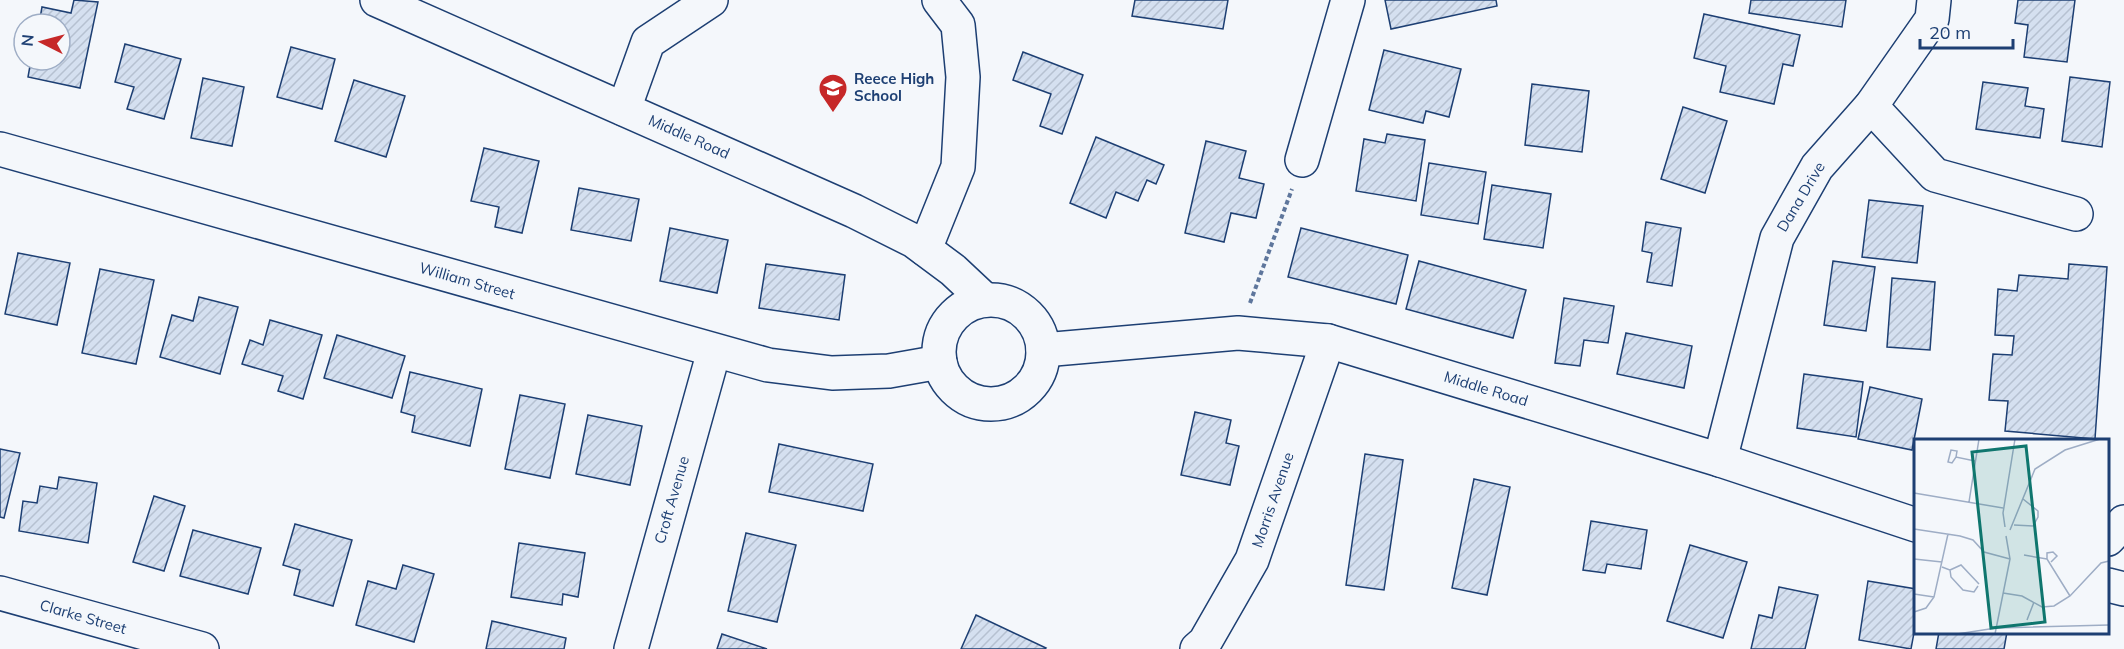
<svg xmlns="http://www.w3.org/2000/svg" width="2124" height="649" font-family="Mulish,sans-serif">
<defs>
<pattern id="building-hatch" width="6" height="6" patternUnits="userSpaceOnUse" patternTransform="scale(1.5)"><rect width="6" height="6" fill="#d5e0f0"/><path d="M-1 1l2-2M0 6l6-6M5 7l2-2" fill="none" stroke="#b6c1d1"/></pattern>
</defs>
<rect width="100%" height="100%" fill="#f4f7fb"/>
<g fill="url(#building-hatch)" stroke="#1d3f73" stroke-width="1.5">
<polygon points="74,0 98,2 80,88 28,77 31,60 60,60 60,24 39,24 42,7 71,13"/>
<polygon points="1135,0 1228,0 1223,29 1132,16"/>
<polygon points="1385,0 1496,0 1497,6 1391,29"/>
<polygon points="1751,0 1846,0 1842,27 1749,13"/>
<polygon points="2018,0 2075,0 2067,62 2024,57 2028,25 2015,23"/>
<polygon points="1704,14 1800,35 1793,66 1783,64 1774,104 1720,92 1726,66 1694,58"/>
<polygon points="125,44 181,59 164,119 127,109 134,87 115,82"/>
<polygon points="291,47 335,59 322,109 277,97"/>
<polygon points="1384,50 1461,69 1449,117 1426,111 1423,123 1369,110"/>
<polygon points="1023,52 1083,75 1062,134 1040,126 1051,94 1013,80"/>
<polygon points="2070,77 2110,82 2102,147 2062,141"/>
<polygon points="203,78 244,87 232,146 191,138"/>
<polygon points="354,80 405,96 386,157 335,141"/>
<polygon points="1983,82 2028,88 2025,106 2044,109 2040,138 1976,129"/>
<polygon points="1532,84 1589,91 1582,152 1525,145"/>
<polygon points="1683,107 1727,121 1705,193 1661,179"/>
<polygon points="1387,134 1425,140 1416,201 1356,191 1364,139 1385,143"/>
<polygon points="1096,137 1164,165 1156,184 1147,180 1138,201 1116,192 1106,218 1070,203"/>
<polygon points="1206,141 1246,151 1239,178 1264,184 1256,218 1231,213 1224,242 1185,233"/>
<polygon points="484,148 539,161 522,233 495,227 499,207 471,201"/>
<polygon points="1429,163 1486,172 1478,224 1421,215"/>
<polygon points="1492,185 1551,194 1543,248 1484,239"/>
<polygon points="579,188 639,199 631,241 571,230"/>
<polygon points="1869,200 1923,206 1917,263 1862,257"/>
<polygon points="1646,222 1681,228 1672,286 1647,282 1652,253 1642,251"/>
<polygon points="670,228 728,240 717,293 660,281"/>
<polygon points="1301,228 1408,255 1396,304 1288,277"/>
<polygon points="18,253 70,263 57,325 5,314"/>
<polygon points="1419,261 1526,290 1513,338 1406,309"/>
<polygon points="1833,261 1875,267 1866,331 1824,325"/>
<polygon points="766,264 845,275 839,320 759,308"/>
<polygon points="2069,264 2107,267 2095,439 2005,431 2008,401 1989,400 1993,354 2012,355 2014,336 1995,335 1998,289 2017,291 2019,275 2068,279"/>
<polygon points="100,269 154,280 136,364 82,353"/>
<polygon points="1892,278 1935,282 1930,350 1887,347"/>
<polygon points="199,297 238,307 220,374 160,357 172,315 193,321"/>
<polygon points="1564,298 1614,306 1608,343 1584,340 1580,366 1555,363"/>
<polygon points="270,320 322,335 303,399 278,391 283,376 242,364 250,340 263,345"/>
<polygon points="1626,333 1692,346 1684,388 1617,374"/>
<polygon points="337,335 405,356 392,398 324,378"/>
<polygon points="410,372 482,389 470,446 412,432 415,416 401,412"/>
<polygon points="1804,374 1863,382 1856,437 1797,428"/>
<polygon points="1870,387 1922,399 1912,450 1858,439"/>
<polygon points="520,395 565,404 550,478 505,469"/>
<polygon points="1195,412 1231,420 1226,443 1239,446 1230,485 1181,475"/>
<polygon points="588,415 642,426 630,485 576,474"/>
<polygon points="779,444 873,464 863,511 769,492"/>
<polygon points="0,449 20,453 4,518 0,517"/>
<polygon points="1365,454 1403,460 1384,590 1346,585"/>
<polygon points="59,477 97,483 88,543 19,531 23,501 37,503 40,486 57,489"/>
<polygon points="1474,479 1510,487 1487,595 1452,588"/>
<polygon points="154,496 185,506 164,571 133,562"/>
<polygon points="1591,521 1647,530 1641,569 1607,564 1605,573 1583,570"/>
<polygon points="295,524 352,540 333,606 294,595 300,570 283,565"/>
<polygon points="193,530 261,548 248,594 180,576"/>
<polygon points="746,533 796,545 777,622 728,611"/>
<polygon points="519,543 585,553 578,597 563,594 562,605 511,597"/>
<polygon points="1690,545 1747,562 1723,638 1667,621"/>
<polygon points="403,565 434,574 414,642 356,625 368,581 396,589"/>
<polygon points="1868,581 1916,589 1916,622 1911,649 1859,640"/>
<polygon points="1779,587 1818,595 1805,649 1751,649 1759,615 1772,618"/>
<polygon points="976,615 1046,648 1045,649 961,649"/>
<polygon points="492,621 566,638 564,649 486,649"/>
<polygon points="1939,632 2007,632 2004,649 1936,649"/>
<polygon points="722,634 767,649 717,649"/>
</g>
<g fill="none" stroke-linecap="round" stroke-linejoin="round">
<g stroke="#1d3f73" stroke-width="36">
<g id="minor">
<polyline points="377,0 854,211 914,241 953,270 985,300"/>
<polyline points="1871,106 1935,175 2076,214"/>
<polyline points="624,109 648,42 711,0"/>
<polyline points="1302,160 1348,0"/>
<polyline points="925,249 958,167 963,77 958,25 939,0"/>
<polyline points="1720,460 1777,238 1817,167 1871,106 1932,19 1934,0"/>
<polyline points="0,593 202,649"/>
<polyline points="631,649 714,351"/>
<polyline points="1197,649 1205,642 1252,560 1328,341"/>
</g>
</g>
<g stroke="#1d3f73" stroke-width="36">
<g id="major">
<polyline points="0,149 768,365 832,373 889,371 940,362"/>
<circle cx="991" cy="352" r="52"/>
<polyline points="1043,350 1238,333 1328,341 1720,460 1916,525"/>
<polyline points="2108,539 2124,522"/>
<polyline points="2108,585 2124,589"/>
</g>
</g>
<polyline stroke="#5e769c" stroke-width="4" stroke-dasharray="4.5 3" stroke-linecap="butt" points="1250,303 1292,189"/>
<use href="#minor" stroke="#f4f7fb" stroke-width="33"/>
<use href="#major" stroke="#f4f7fb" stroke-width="33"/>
</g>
<defs>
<g id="school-pin" transform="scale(1.5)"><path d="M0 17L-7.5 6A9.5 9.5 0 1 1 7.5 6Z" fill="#c62828" stroke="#f4f7fb"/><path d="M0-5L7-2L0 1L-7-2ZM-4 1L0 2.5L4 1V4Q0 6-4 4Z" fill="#fff"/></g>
</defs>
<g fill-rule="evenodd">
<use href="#school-pin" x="833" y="88"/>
</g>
<g text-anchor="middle" stroke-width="4.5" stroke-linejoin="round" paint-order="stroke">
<g font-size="15" font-weight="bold" fill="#1d3f73" stroke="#f4f7fb" text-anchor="start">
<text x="854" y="84">Reece High<tspan x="854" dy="17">School</tspan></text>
</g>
<g font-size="15" fill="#1d3f73" stroke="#f4f7fb">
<text transform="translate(689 137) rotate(24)" y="5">Middle Road</text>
<text transform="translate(1801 197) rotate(-59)" y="5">Dana Drive</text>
<text transform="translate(467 281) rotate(16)" y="5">William Street</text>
<text transform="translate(1486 389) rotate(17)" y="5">Middle Road</text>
<text transform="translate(672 500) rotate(-74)" y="5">Croft Avenue</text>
<text transform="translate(1273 500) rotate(-71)" y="5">Morris Avenue</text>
<text transform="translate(83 617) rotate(16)" y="5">Clarke Street</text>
</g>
</g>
<g transform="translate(1914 439)">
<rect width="195" height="195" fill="#f4f7fb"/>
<path fill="none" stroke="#9eadc5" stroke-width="1.5" d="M42,18l1,-6 -6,-1 -3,12 4,1 4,-6 19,4M0,54l89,15M55,63l10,-63M100,86l19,1 5,-9v-6l-15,-12M91,88l-2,-14 12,-74M0,90l46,7 13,4 11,12 26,7M96,91l25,-61 30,-19 35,-11M110,116l23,4M0,120l28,3M137,123l6,-6 -4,-4 -6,1v6l23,37M28,128l8,3 1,7 12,13 11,2 4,-6M36,131l11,-5 18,19M89,154l19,3 20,11 12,-1 16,-10 31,-33 8,-2M0,155l20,3M0,173l12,-4 8,-11 14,-63M113,181l7,-18M43,195l39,-6 113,-3M81,195l15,-75 -4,-23"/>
<path fill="#0f766e" fill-opacity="0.15" stroke="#0f766e" stroke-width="3" d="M112,7l19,176 -54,6 -19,-176z"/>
<rect width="195" height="195" fill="none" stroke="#1d3f73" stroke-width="3"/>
</g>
<g transform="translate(42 42) rotate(276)"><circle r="28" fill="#f4f7fb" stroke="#9eadc5" stroke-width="1.5"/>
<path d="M0-4.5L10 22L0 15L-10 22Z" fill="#c62828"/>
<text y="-9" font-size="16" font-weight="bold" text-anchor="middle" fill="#1d3f73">N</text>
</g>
<path d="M1920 39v9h93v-9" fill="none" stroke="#1d3f73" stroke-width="3"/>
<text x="1929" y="39" font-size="18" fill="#1d3f73" stroke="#f4f7fb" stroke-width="4.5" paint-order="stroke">20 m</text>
</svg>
